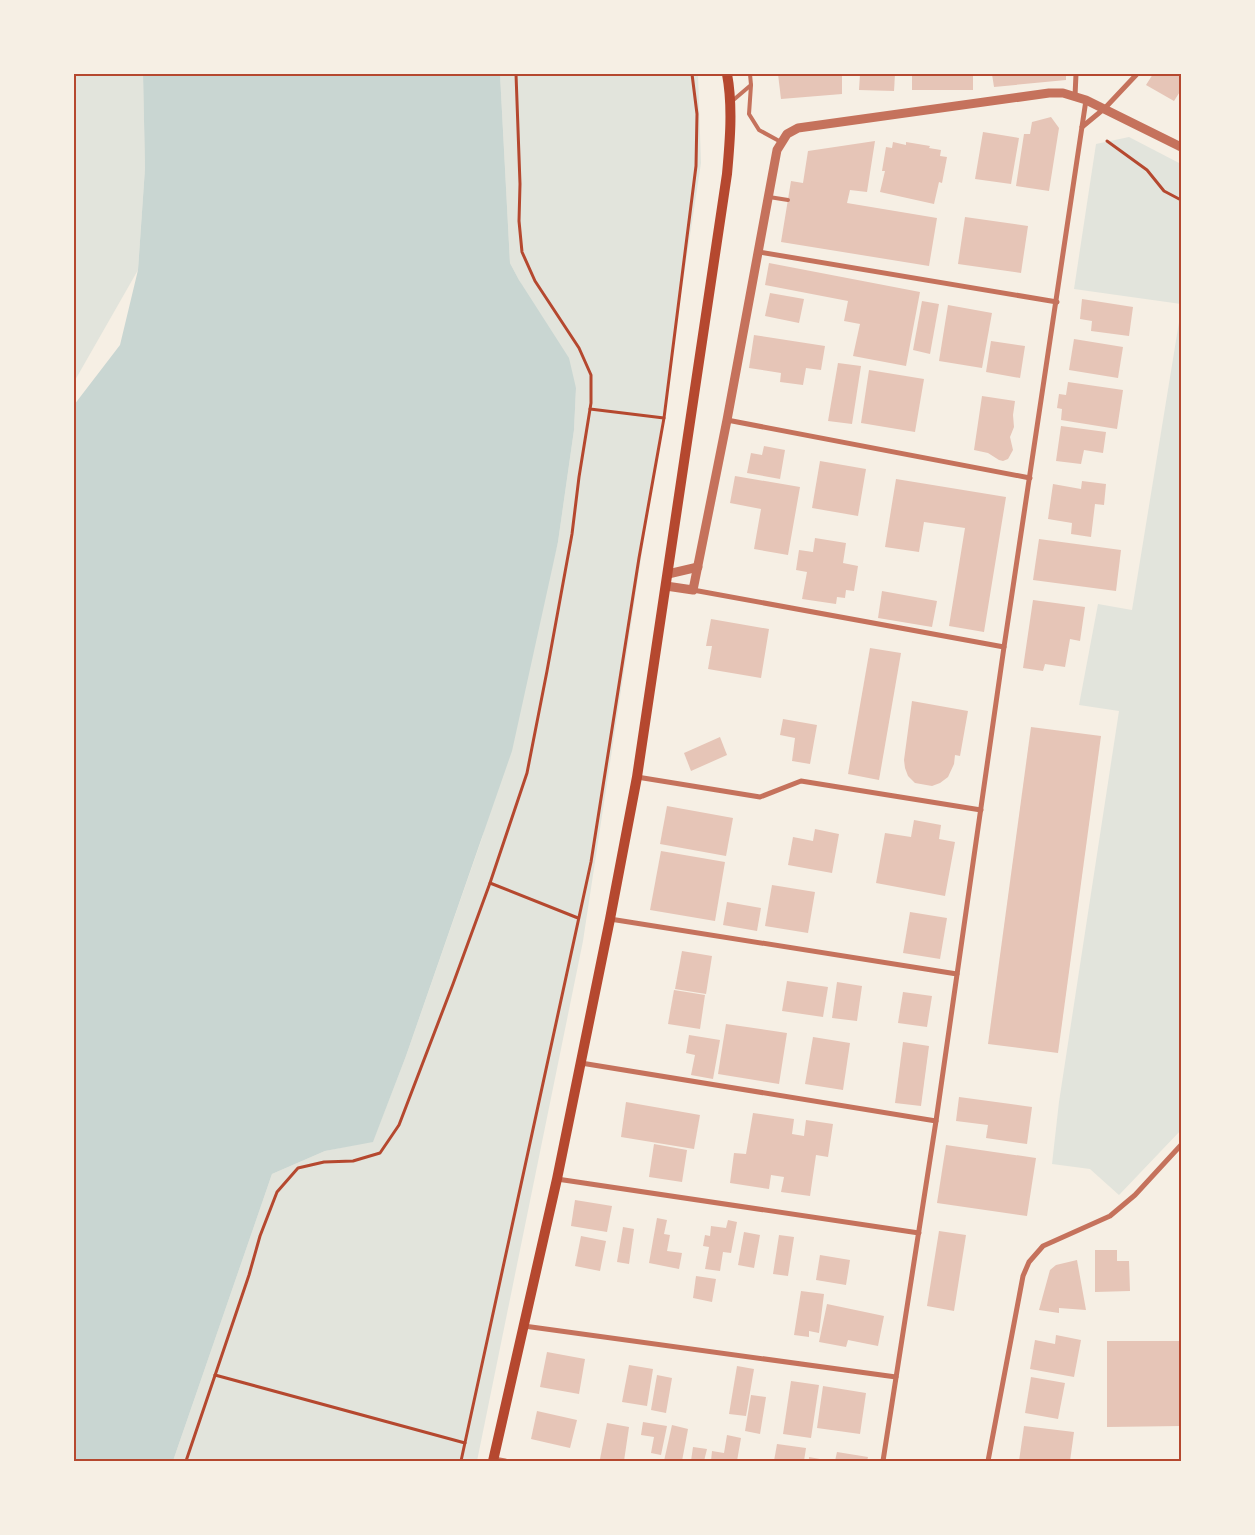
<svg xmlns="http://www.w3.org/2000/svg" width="1255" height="1535" font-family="Montserrat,sans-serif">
<rect width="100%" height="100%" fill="#f6efe4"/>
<g fill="#e2e4dc">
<polygon points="74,74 143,74 145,168 138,270 74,382"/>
<polygon points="500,74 698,74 701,163 583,941 477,1461 173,1461 272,1174 325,1151 373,1141 406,1056 482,838 558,542 574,430 576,388 510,263"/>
<polygon points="1129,137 1181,164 1181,304 1074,289 1096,144"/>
<polygon points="1181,310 1181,1130 1119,1195 1090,1169 1052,1164 1059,1102 1119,711 1079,705 1098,604 1132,610"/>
</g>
<polygon fill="#c9d6d2" points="143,74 500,74 510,263 519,280 569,358 576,388 574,430 558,542 512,751 406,1056 373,1142 325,1151 272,1174 173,1461 74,1461 74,405 120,345 138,270 145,168"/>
<g fill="#e6c5b7">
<polygon points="778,74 842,74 842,94 781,99"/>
<polygon points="860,74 895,74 894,91 859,90"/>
<rect x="912" y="74" width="61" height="16"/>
<polygon points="992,74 1066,74 1066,80 994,87"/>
<polygon points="1153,74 1160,75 1161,74 1181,74 1181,90 1174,101 1146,85"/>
<polygon points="1051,117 1059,128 1049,191 1016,186 1024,134 1030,134 1032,122"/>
<polygon points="983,132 1019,138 1011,184 975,179"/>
<polygon points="875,141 867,192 850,190 847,203 937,218 929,266 781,242 791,181 803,183 808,151"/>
<polygon points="893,142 906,145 906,142 930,146 929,148 941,150 940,156 947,157 942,183 939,182 934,204 880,192 885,171 882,171 886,147 892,148"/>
<polygon points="965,217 1028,226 1021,273 958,264"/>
<polygon points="769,263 920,292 906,366 853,356 860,324 844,321 848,301 765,285"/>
<polygon points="770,293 804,299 799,323 765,316"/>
<polygon points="1082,299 1133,307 1129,336 1091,331 1092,321 1080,319"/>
<polygon points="922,301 939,304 930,354 913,350"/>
<polygon points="948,305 992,313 982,368 939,361"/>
<polygon points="754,335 825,346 821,370 806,368 803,385 780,382 781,373 749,368"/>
<polygon points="1074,339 1123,347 1118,378 1069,370"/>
<polygon points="991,341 1025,346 1020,378 986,372"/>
<polygon points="838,363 861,366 852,424 828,421"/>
<polygon points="869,370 924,379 915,432 861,423"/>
<polygon points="1068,382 1123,390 1117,429 1061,420 1062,409 1057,408 1059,394 1066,395"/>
<polygon points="982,396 1015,401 1013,415 1014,427 1010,437 1013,450 1008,459 1003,461 999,460 988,453 974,450"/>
<polygon points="1061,426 1106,432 1103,453 1084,450 1081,464 1056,461"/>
<polygon points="764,446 785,450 780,479 747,473 751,453 762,455"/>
<polygon points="820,461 866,469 858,516 812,508"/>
<polygon points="735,476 800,487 788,555 754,549 761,509 730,503"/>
<polygon points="896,479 1006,497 984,632 949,626 965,528 924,522 919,552 885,547"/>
<polygon points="1082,481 1106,484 1104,505 1095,504 1091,537 1071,534 1072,523 1048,519 1053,484 1081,489"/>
<polygon points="815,538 846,543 843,563 858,566 854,591 846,590 845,598 837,597 836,604 802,599 807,572 796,570 799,550 813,552"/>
<polygon points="1039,539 1121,550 1116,591 1033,580"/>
<polygon points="882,591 937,601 932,627 878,618"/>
<polygon points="1033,600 1085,607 1080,641 1070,639 1065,667 1045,664 1043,671 1023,668"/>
<polygon points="711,619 769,629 761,678 708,669 712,646 706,646"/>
<polygon points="870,648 901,653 879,780 848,774"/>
<polygon points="912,701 968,711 960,756 955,755 954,764 948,777 940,783 932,786 915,783 908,776 905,768 904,760"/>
<polygon points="783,719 817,725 810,764 792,761 795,738 780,735"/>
<polygon points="1031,727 1101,736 1058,1053 988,1044"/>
<polygon points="720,737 727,755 691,771 684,753"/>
<polygon points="667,806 733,818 726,856 660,844"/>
<polygon points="914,820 941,825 939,839 955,842 945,896 876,883 885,833 911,837"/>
<polygon points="815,829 839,834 832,873 788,865 793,837 813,841"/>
<polygon points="661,851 725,862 715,921 650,910"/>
<polygon points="772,885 815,892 808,933 765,926"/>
<polygon points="727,902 761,908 757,931 723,925"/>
<polygon points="910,912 947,918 940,959 903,953"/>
<polygon points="682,951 712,956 706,994 675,989"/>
<polygon points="787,981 828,987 823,1017 782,1011"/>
<polygon points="837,982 862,986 857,1021 832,1018"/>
<polygon points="674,990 705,995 700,1029 668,1024"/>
<polygon points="903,992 932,996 927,1027 898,1023"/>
<polygon points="726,1024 787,1033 779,1084 718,1074"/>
<polygon points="689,1035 720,1040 713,1079 691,1075 695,1055 686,1053"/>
<polygon points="813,1037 850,1043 843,1090 805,1084"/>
<polygon points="903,1042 929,1046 921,1106 895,1103"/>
<polygon points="959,1097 1032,1107 1027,1144 986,1138 988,1125 956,1121"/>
<polygon points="626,1102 700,1115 694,1149 621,1137"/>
<polygon points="753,1113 794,1119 792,1134 804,1136 806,1120 833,1124 828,1157 816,1155 810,1196 781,1192 784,1177 771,1175 769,1189 730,1183 734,1153 746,1154"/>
<polygon points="654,1144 687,1150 682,1182 649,1177"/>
<polygon points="946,1145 1036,1158 1027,1216 937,1203"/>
<polygon points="575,1200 612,1206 607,1232 571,1226"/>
<polygon points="657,1218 667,1220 664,1234 670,1235 667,1251 682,1253 679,1269 649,1263"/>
<polygon points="728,1220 737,1222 731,1253 723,1252 720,1271 705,1269 709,1247 703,1246 705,1235 710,1236 711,1226 726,1228"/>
<polygon points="623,1227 634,1229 629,1264 617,1262"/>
<polygon points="939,1231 966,1235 954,1311 927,1306"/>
<polygon points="744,1232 760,1235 754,1268 738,1265"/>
<polygon points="779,1235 794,1237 788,1276 773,1274"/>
<polygon points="581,1236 606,1241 600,1271 575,1266"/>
<polygon points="1095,1250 1117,1250 1117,1261 1129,1261 1130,1291 1095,1292"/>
<polygon points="820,1255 850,1260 846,1285 816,1280"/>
<polygon points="1077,1260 1086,1310 1059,1308 1059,1313 1039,1310 1050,1270 1056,1265"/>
<polygon points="696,1276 716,1279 712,1302 693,1298"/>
<polygon points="801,1291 824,1294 819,1333 809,1331 809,1337 794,1335"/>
<polygon points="827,1304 884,1316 878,1346 848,1340 846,1347 819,1342"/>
<polygon points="1056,1335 1081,1340 1074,1377 1030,1369 1035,1340 1055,1344"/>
<polygon points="1107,1341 1181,1341 1181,1426 1107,1427"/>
<polygon points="547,1352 585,1359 579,1394 540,1387"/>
<polygon points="629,1365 653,1369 647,1406 622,1402"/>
<polygon points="737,1366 754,1369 746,1416 729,1414"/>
<polygon points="657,1375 672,1378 666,1413 651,1410"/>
<polygon points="1031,1377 1065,1383 1058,1419 1025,1413"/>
<polygon points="791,1381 819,1385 811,1438 783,1434"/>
<polygon points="823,1386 866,1393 860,1434 817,1428"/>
<polygon points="751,1395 766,1397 760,1434 745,1431"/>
<polygon points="537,1411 577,1420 570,1448 531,1439"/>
<polygon points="643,1422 667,1426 661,1455 651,1453 654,1437 641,1435"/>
<polygon points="607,1423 629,1427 624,1461 600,1459"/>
<polygon points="672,1425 688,1429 682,1461 664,1461"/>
<polygon points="1024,1426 1074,1432 1070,1461 1019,1461"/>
<polygon points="727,1435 741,1438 737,1461 711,1461 712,1451 724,1453"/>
<polygon points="777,1444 806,1448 804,1461 774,1461"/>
<polygon points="693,1447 707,1449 704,1461 691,1461"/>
<polygon points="837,1452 868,1457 867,1461 835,1461"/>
<polygon points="809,1457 820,1459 820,1461 809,1461"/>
</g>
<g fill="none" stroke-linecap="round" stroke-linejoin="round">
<g stroke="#b5482f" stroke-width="3">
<polyline points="1107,141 1147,170 1164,191 1181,200"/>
<polyline points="590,409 664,418"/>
<polyline points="490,883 578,918"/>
<polyline points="215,1375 465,1443"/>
<polyline points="186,1461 249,1275 260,1236 277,1192 298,1168 324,1162 353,1161 380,1153 399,1125 453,984 490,883 527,773 547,671 572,534 579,477 591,403 591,375 579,348 535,281 522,252 519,221 520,184 516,74"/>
<polyline points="461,1461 591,862 639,558 664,418 696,166 697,114 692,74"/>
</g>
<g stroke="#c5725c" stroke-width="4">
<polyline points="751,85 749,114 759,130 781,142"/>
<polyline points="731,102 751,85 750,74"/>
<polyline points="769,197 788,200"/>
</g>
<g stroke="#c5725c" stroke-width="5">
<polyline points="1075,96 1076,74"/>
<polyline points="1082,127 1105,108 1137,74"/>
<polyline points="759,252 1057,302"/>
<polyline points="727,420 1030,478"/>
<polyline points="693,590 1004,647"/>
<polyline points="637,777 760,797 801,781 981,810"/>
<polyline points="610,919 957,974"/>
<polyline points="581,1063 936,1121"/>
<polyline points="557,1179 919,1233"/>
<polyline points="524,1326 896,1377"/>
<polyline points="494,1459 505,1461"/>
<polyline points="883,1461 936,1121 1004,647 1086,100"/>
<polyline points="988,1461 1023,1276 1029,1262 1043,1246 1110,1216 1135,1195 1181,1145"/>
</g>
<g stroke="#c5725c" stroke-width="9">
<polyline points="668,574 698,567"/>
<polyline points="666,586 693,590 727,420 777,150 787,134 798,128 1049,93 1063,93 1086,100 1181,147"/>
</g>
<path stroke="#b5482f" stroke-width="10" d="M493,1461l64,-282 53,-260 27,-142 90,-603c3,-33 6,-68 0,-100"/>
</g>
<rect width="1255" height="1535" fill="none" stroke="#f6efe4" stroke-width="150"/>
<rect x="75" y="75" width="1105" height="1385" fill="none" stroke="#b5482f" stroke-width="2"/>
</svg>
